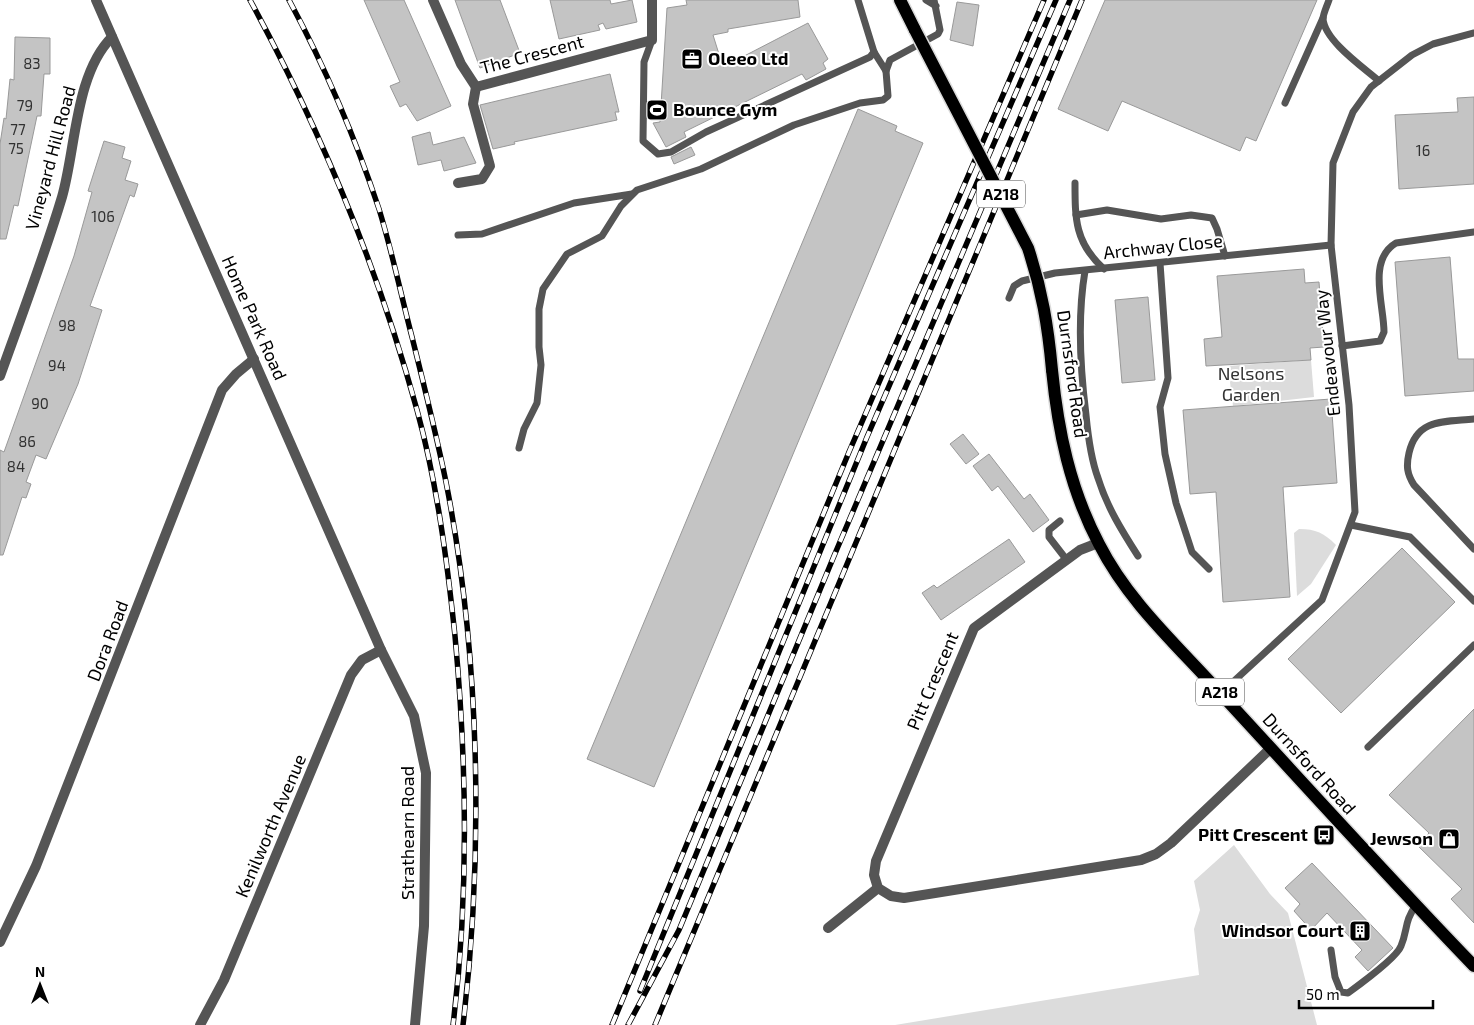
<svg xmlns="http://www.w3.org/2000/svg" width="1474" height="1025" font-family="'Exo 2',sans-serif">
<rect width="100%" height="100%" fill="#fff"/>
<g fill="#dcdcdc">
<polygon points="1311,360 1314,397 1233,406 1228,366"/>
<path d="M1299,529c17,0 25,4 37,16l-25,39 -14,12 -3,-63z"/>
<polygon points="1234,845 1270,894 1288,913 1317,1025 895,1025 1199,975 1194,929 1200,910 1194,881"/>
</g>
<g fill="#c4c4c4" stroke="#999">
<polygon points="364,0 404,0 451,106 417,121 406,104 400,107 390,86 400,82"/>
<polygon points="455,0 500,0 520,53 480,68"/>
<polygon points="550,0 610,0 611,4 632,0 637,22 606,29 603,23 598,25 600,30 559,39"/>
<polygon points="686,0 798,0 800,17 728,29 728,32 713,35 723,67 808,23 828,59 823,63 826,69 806,80 802,74 684,132 686,137 666,147 653,123 660,122 667,8 687,5"/>
<polygon points="1105,0 1317,0 1256,141 1246,137 1240,151 1122,101 1108,131 1058,109"/>
<polygon points="957,2 979,5 973,46 950,40"/>
<polygon points="15,37 50,38 50,74 44,74 41,116 37,116 18,206 14,205 6,239 0,239 0,144 4,118 6,119 10,79 14,80"/>
<polygon points="610,74 619,112 615,112 617,120 514,142 515,144 493,149 480,105"/>
<polygon points="1474,97 1474,184 1399,189 1395,115 1458,112 1457,98"/>
<polygon points="858,109 897,126 895,131 923,143 654,787 587,759"/>
<polygon points="430,132 433,145 464,137 476,163 444,171 441,160 418,165 412,137"/>
<polygon points="104,141 125,147 122,158 131,161 125,180 138,184 134,197 130,195 90,306 102,310 78,384 46,459 36,455 26,482 31,484 26,498 22,497 3,555 0,555 0,450 4,452 74,256 92,192 88,191"/>
<polygon points="691,147 695,155 674,164 671,157"/>
<polygon points="1450,257 1458,359 1474,359 1474,391 1405,396 1395,262"/>
<polygon points="1304,269 1305,283 1319,282 1324,347 1310,348 1311,360 1206,366 1204,339 1222,337 1217,276"/>
<polygon points="1148,297 1155,380 1122,383 1115,300"/>
<polygon points="1331,399 1337,483 1283,487 1290,597 1223,602 1216,492 1190,494 1183,410"/>
<polygon points="963,434 979,454 966,464 950,444"/>
<polygon points="989,454 1024,499 1030,494 1049,520 1033,532 998,486 992,491 973,466"/>
<polygon points="1009,539 1025,562 941,620 922,593 934,585 937,588"/>
<polygon points="1402,548 1455,602 1341,713 1288,659"/>
<polygon points="1474,709 1474,923 1451,899 1462,889 1417,845 1429,833 1389,795"/>
<polygon points="1312,863 1393,948 1368,971 1355,957 1362,950 1327,913 1311,930 1294,911 1300,904 1285,888"/>
</g>
<g fill="none" stroke-linecap="round" stroke-linejoin="round">
<g stroke="#dbdbdb" stroke-width="15">
<g id="primary">
<polyline points="900,0 915,30"/>
<path d="M1052,370c6,61 18,119 47,174 30,59 79,102 123,151 84,91 166,182 252,271"/>
</g>
</g>
<g stroke="#555" stroke-width="7">
<polyline points="926,0 936,6"/>
<path d="M1329,0c-2,6 -6,14 -6,19 2,22 40,48 56,62"/>
<polyline points="652,40 644,62 643,141 658,154 671,152 706,132 870,57 874,52"/>
<polyline points="886,71 890,60 938,34 940,30 934,0"/>
<polyline points="1285,103 1323,18"/>
<path d="M1075,183c0,36 0,60 29,86"/>
<polyline points="1076,215 1107,210 1161,219 1191,215 1212,218 1217,229 1225,256"/>
<polyline points="458,235 482,234 574,203 632,194"/>
<polyline points="1160,263 1168,378 1160,407 1165,454 1176,503 1192,552 1209,569"/>
<path d="M1085,271c-8,47 -5,96 1,144 2,21 5,44 12,63 9,29 24,53 40,78"/>
<polyline points="1009,298 1014,286 1022,281 1055,273 1331,245"/>
<path d="M1342,346l38,-5 4,-9c0,-27 -17,-72 12,-89l78,-11"/>
<path d="M1474,419c-29,3 -57,-1 -65,34 -3,13 -2,21 5,32l60,64"/>
<polyline points="519,448 524,429 537,403 541,365 539,347 539,309 543,289 567,254 602,236 621,206 637,190 701,169 794,125 860,103 883,100 888,96 886,71 874,52 858,0"/>
<polyline points="1060,521 1049,530 1049,537 1066,559"/>
<polyline points="1351,525 1410,537 1474,601"/>
<polyline points="1221,693 1322,600 1355,512 1349,405 1331,245 1333,163 1353,112 1371,87 1412,55 1433,44 1474,33"/>
<polyline points="1368,747 1474,645"/>
<path d="M1331,950l4,27 6,15 7,1c11,-8 49,-36 53,-47 7,-17 3,-24 15,-41"/>
</g>
<g stroke="#555" stroke-width="10">
<polyline points="433,0 461,64 476,87 652,40 652,0"/>
<polyline points="458,183 482,179 490,166 473,104 476,87"/>
<path d="M0,376c21,-59 44,-119 62,-179 14,-49 13,-123 50,-160"/>
<polyline points="1098,543 1080,550 974,628 876,861 874,875 878,888 891,896 904,898 1141,860 1156,854 1171,843 1270,749"/>
<polyline points="828,928 878,888"/>
<polyline points="0,942 36,866 222,390 236,374 254,359"/>
<polyline points="200,1025 224,980 351,675 362,660 381,650"/>
</g>
<polyline stroke="#555" stroke-width="10" points="96,0 381,650 414,716 426,773 424,926 415,1025"/>
<use href="#primary" stroke="#000" stroke-width="12"/>
<g stroke="#000" stroke-width="5.5">
<g id="rail">
<path d="M250,0c70,129 128,268 167,410 20,73 30,150 38,226 12,129 14,260 -2,389"/>
<path d="M289,0c36,67 66,137 90,209 13,42 22,86 33,128 12,48 24,96 34,145 34,173 38,368 17,543"/>
<polyline points="640,991 867,437 1056,0"/>
<polyline points="612,1025 849,452 1044,0"/>
<polyline points="628,1025 679,930 834,556 1070,0"/>
<polyline points="655,1025 1082,0"/>
</g>
</g>
<use href="#rail" stroke="#fff" stroke-width="4" stroke-dasharray="11" stroke-linecap="butt"/>
<g stroke="#dbdbdb" stroke-width="15" stroke-linecap="butt">
<path id="primary-bridge" d="M915,30l113,218c14,42 20,78 24,122"/>
</g>
<use href="#primary-bridge" stroke="#000" stroke-width="12"/>
</g>
<defs>
<g id="office-square" transform="scale(1.125)"><rect x="-9" y="-9" width="18" height="18" rx="4" fill="#000" stroke="#fff"/><path d="M-6-3h4V-5.5h4V-3h4V5H-6ZM-1-4.5V-3h2v-1.5ZM-6 0V1H6V0Z" fill="#fff"/></g>
<g id="stadium-square" transform="scale(1.125)"><rect x="-9" y="-9" width="18" height="18" rx="4" fill="#000" stroke="#fff"/><path d="M0-5a6.5 5 0 1 0 0 10a6.5 5 0 1 0 0-10ZM-3.5-1.8h7v3.6h-7Z" fill="#fff"/></g>
<g id="bus-square" transform="scale(1.125)"><rect x="-9" y="-9" width="18" height="18" rx="4" fill="#000" stroke="#fff"/><path d="M-5-6H5V4H4V6H2V4H-2V6H-4V4H-5ZM-3.5-4V0h7V-4ZM-3.5 1.2v1.5H-2V1.2ZM2 1.2v1.5H3.5V1.2Z" fill="#fff"/></g>
<g id="shop-square" transform="scale(1.125)"><rect x="-9" y="-9" width="18" height="18" rx="4" fill="#000" stroke="#fff"/><path d="M-5-2.5h2.3a2.7 3.5 0 0 1 5.4 0H5L5.5 6h-11ZM-1.5-2.5h3a1.5 2.3 0 0 0-3 0Z" fill="#fff"/></g>
<g id="building-square" transform="scale(1.125)"><rect x="-9" y="-9" width="18" height="18" rx="4" fill="#000" stroke="#fff"/><path d="M-4-6H4V6H1V3H-1V6H-4ZM-2.5-4.3h1.7v1.8h-1.7ZM.8-4.3h1.7v1.8H.8ZM-2.5-1h1.7V.8h-1.7ZM.8-1h1.7V.8H.8Z" fill="#fff"/></g>
</defs>
<g fill-rule="evenodd">
<use href="#office-square" x="692" y="59"/>
<use href="#stadium-square" x="657" y="110"/>
<use href="#bus-square" x="1324" y="835"/>
<use href="#shop-square" x="1449" y="839"/>
<use href="#building-square" x="1360" y="931"/>
</g>
<g text-anchor="middle" stroke-width="4" stroke-linejoin="round" paint-order="stroke">
<g font-size="15" fill="#313131">
<text x="32" y="69">83</text>
<text x="25" y="111">79</text>
<text x="18" y="135">77</text>
<text x="16" y="154">75</text>
<text x="1423" y="156">16</text>
<text x="103" y="222">106</text>
<text x="67" y="331">98</text>
<text x="57" y="371">94</text>
<text x="40" y="409">90</text>
<text x="27" y="447">86</text>
<text x="16" y="472">84</text>
</g>
<g fill="#fff" stroke="#4c4c4c" stroke-width="1">
<rect x="977" y="180.5" width="48" height="27" rx="4"/>
<rect x="1196" y="678.5" width="48" height="27" rx="4"/>
</g>
<g font-size="16" font-weight="bold" fill="#000">
<text x="1001" y="200">A218</text>
<text x="1220" y="698">A218</text>
</g>
<g font-size="18" fill="#000" stroke="#fff">
<text transform="translate(532 55) rotate(-15)" y="6">The Crescent</text>
<text transform="translate(51 158) rotate(-75)" y="6">Vineyard Hill Road</text>
<text transform="translate(1163 247) rotate(-6)" y="6">Archway Close</text>
<text transform="translate(254 318) rotate(66)" y="6">Home Park Road</text>
<text transform="translate(1328 353) rotate(-96)" y="6">Endeavour Way</text>
<text transform="translate(1072 374) rotate(82)" y="6">Durnsford Road</text>
<text transform="translate(108 641) rotate(-69)" y="6">Dora Road</text>
<text transform="translate(933 681) rotate(-67)" y="6">Pitt Crescent</text>
<text transform="translate(1309 764) rotate(48)" y="6">Durnsford Road</text>
<text transform="translate(271 826) rotate(-67)" y="6">Kenilworth Avenue</text>
<text transform="translate(408 833) rotate(-90)" y="6">Strathearn Road</text>
</g>
<g font-size="18" font-weight="bold" fill="#000" stroke="#fff" text-anchor="end">
<text x="708" y="65" text-anchor="start">Oleeo Ltd</text>
<text x="673" y="116" text-anchor="start">Bounce Gym</text>
<text x="1308" y="841">Pitt Crescent</text>
<text x="1433" y="845">Jewson</text>
<text x="1344" y="937">Windsor Court</text>
</g>
<g font-size="18" fill="#333" stroke="#fff">
<text x="1251" y="380">Nelsons<tspan x="1251" dy="21">Garden</tspan></text>
</g>
</g>
<g transform="translate(40 985)" stroke="#ffffff" stroke-width="4" paint-order="stroke">
<path d="M0-4L9 19L0 12L-9 19Z" fill="#000000"/>
<text y="-8" font-size="14" font-weight="bold" text-anchor="middle" fill="#000000">N</text>
</g>
<path d="M1299 1000v8h134v-8" fill="none" stroke="#000000" stroke-width="2.5"/>
<text x="1306" y="1000" font-size="15" fill="#000000" stroke="#ffffff" stroke-width="4" paint-order="stroke">50 m</text>
</svg>
